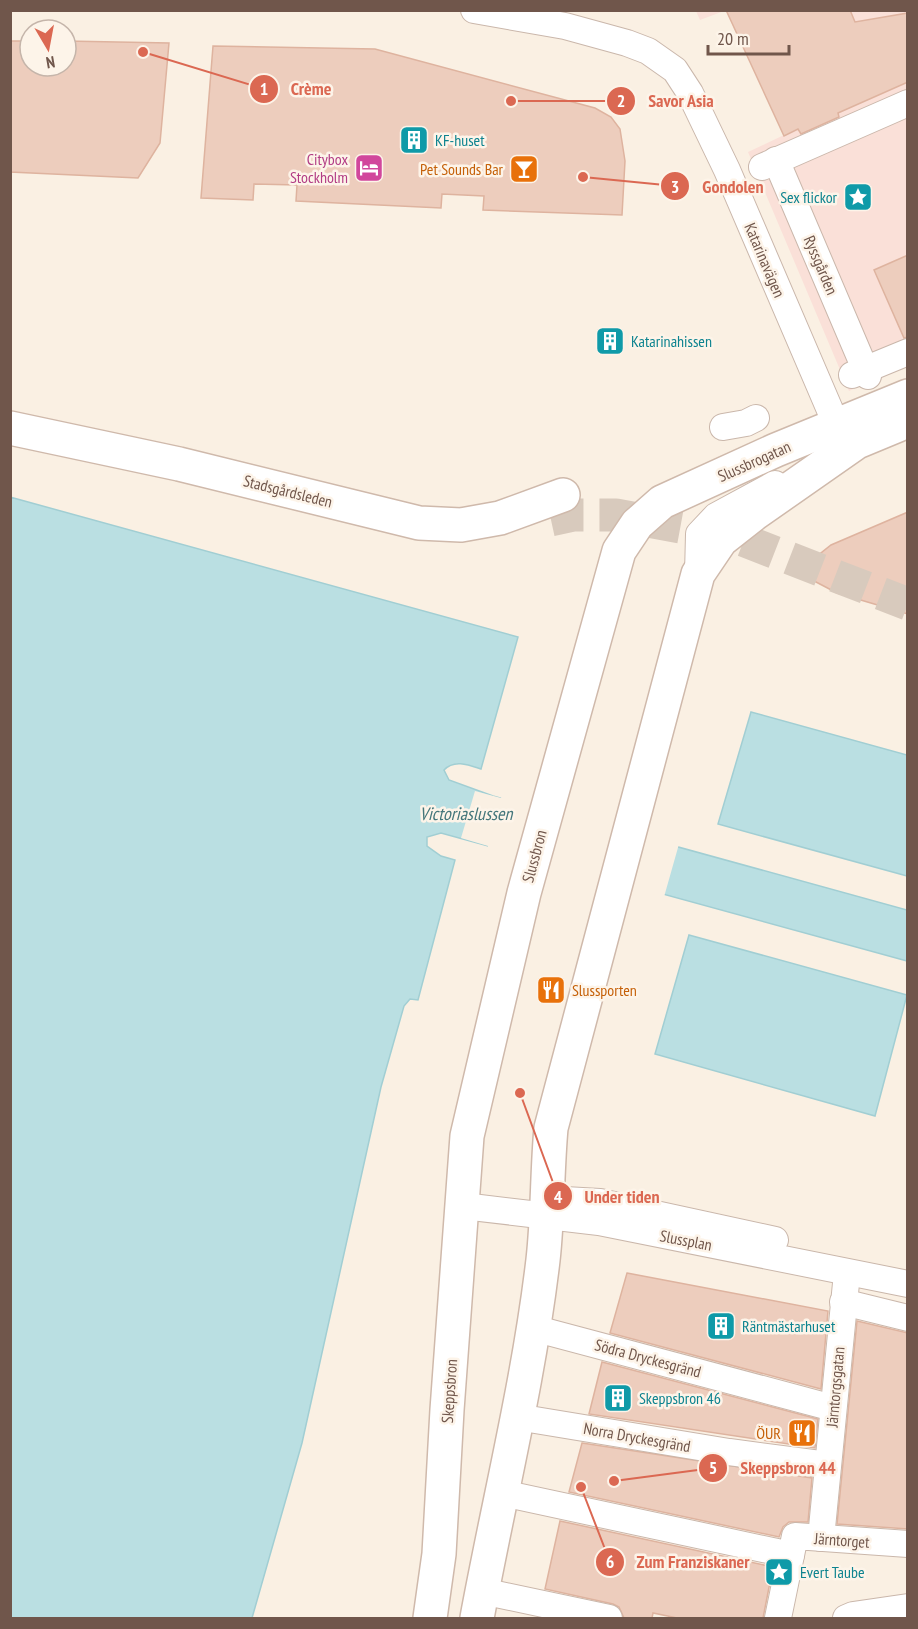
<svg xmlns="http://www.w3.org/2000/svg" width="918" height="1629" font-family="'PT Sans Narrow',sans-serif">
<rect width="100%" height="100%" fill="#faf0e3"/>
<g fill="#fae0d8">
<polygon points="696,11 724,11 700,20"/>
<polygon points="726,11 907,11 907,364 849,391 748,152 784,135"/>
</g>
<g fill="#badfe2" stroke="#a1ced3" stroke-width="1.5">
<path d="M10,497l508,140 -37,132c-12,-4 -27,-10 -37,1l5,10 44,16 414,114v51l-466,-128 -14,4v9l14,10 14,4 -37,140 -8,-1 -6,7 -23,81 -79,356 -50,175h-241z"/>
<polygon points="751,712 907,755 907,876 718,824"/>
<polygon points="689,935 907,995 875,1116 655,1054"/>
</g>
<polygon fill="#faf0e3" points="475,791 501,798 502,795 679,844 664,897 488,849 488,846 461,838"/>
<g fill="#edcdbd" stroke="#deb39f" stroke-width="1.5">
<polygon points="726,10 850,10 855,22 908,13 908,82 838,113 839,117 801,134 798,129 784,136"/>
<polygon points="10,41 30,41 30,66 66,66 66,41 169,43 160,143 138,178 10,172"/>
<polygon points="213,46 375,49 595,108 611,117 620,129 625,161 622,215 483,210 484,196 442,194 441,208 296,201 297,185 254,184 253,200 201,198"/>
<polygon points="908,255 908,337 904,338 874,270"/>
<polygon points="908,512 908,614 837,593 797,572 831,545"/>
<polygon points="627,1273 828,1311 821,1389 610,1333"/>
<polygon points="857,1321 908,1333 908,1529 837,1524"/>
<polygon points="602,1362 818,1419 815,1448 589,1414"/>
<polygon points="582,1443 812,1478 808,1522 789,1522 783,1527 779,1537 569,1492"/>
<polygon points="560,1521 773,1567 763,1618 677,1618 653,1613 652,1618 624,1618 619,1607 613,1604 545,1589"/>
</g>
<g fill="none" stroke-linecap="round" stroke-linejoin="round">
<polyline stroke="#d8cabd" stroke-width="33" stroke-dasharray="33 16" stroke-linecap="butt" points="551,520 574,515 616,515 735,537 908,604"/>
<g stroke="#cab7ab" stroke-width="28">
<g id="street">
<polyline points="474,10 565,26 627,43 648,51 675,70 690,93 727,170 830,410 838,425 850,436"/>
<polyline points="776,160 868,376"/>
<polyline points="762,167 908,103"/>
<polyline points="852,375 908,352"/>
<polyline points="723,427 746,423 756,418"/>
<polyline points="698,574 699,534 716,516 775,484"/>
<polyline points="547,1199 600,1202 775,1240"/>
<polyline points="463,1206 599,1222 908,1284"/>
<polyline points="843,1302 908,1318"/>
<polyline points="533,1328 833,1408"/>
<polyline points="517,1417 729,1452 828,1465"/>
<polyline points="502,1493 791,1555 795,1536 908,1544"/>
<polyline points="821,1538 847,1273"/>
<polyline points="482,1591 609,1618"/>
<polyline points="778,1618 791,1555"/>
<polyline points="846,1618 853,1615 908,1607"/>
</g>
</g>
<g stroke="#cfb9ab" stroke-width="36">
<g id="secondary">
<polyline points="10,428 179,464 419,523 461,525 500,518 563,495"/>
<polyline points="430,1618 439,1554 447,1410 467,1136 524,893 619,551 637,524 662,502 776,450 908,396"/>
<path d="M477,1618c22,-119 52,-238 66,-358 5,-44 4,-88 8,-132l147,-554 23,-34 33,-26 103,-72 41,-17"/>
</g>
</g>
<use href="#street" stroke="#fff" stroke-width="26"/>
<use href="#secondary" stroke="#fff" stroke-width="33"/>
</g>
<defs>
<g id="building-square" transform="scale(1.5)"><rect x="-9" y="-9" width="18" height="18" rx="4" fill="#0f9aa8" stroke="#fdf4e9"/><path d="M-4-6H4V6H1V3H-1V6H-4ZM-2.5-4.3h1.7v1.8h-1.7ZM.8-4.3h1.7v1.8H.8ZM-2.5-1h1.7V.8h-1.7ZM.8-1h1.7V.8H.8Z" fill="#fff"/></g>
<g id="hotel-square" transform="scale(1.5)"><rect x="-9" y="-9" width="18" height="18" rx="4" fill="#d1479c" stroke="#fdf4e9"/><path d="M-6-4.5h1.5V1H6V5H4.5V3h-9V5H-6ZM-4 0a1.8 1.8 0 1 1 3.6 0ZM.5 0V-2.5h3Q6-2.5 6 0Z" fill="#fff"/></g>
<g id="bar-square" transform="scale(1.5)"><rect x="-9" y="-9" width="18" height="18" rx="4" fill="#e8710a" stroke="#fdf4e9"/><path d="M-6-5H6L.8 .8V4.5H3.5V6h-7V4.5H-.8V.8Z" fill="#fff"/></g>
<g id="sight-square" transform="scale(1.5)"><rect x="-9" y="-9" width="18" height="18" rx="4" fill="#0f9aa8" stroke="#fdf4e9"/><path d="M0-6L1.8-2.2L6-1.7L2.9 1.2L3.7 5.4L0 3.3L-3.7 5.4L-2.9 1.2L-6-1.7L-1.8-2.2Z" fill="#fff"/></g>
<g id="restaurant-square" transform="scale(1.5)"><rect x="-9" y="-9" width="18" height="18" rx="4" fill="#e8710a" stroke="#fdf4e9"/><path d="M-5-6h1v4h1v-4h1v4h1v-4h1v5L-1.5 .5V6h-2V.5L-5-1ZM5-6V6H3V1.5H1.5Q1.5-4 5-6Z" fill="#fff"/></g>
</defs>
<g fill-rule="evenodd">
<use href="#building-square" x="414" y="140"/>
<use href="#hotel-square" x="369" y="168"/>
<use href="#bar-square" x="524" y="169"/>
<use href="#sight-square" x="858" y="197"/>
<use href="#building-square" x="610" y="341"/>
<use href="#restaurant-square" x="551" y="990"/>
<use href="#building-square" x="721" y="1326"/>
<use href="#building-square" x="618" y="1398"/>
<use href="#restaurant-square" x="802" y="1433"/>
<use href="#sight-square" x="779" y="1572"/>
</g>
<g text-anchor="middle" stroke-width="5" stroke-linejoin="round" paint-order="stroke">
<g font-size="16" fill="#0d838f" stroke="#fdf4e9" text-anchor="start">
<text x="435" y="146">KF-huset</text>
<text x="837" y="203" text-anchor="end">Sex flickor</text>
<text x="631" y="347">Katarinahissen</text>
<text x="742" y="1332">Räntmästarhuset</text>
<text x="639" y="1404">Skeppsbron 46</text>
<text x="800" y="1578">Evert Taube</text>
</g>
<g font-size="16" fill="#b23c85" stroke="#fdf4e9" text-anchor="end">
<text x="348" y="165">Citybox<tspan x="348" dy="18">Stockholm</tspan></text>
</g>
<g font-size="16" fill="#c56008" stroke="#fdf4e9" text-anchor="end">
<text x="503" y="175">Pet Sounds Bar</text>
<text x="572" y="996" text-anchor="start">Slussporten</text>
<text x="781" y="1439">ÖUR</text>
</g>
<g font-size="16" fill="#70564b" stroke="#fdf4e9">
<text transform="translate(765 260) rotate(67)" y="6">Katarinavägen</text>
<text transform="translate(821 265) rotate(67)" y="6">Ryssgården</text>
<text transform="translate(754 461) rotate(-24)" y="6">Slussbrogatan</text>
<text transform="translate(288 491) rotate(14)" y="6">Stadsgårdsleden</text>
<text transform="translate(534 856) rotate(-75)" y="6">Slussbron</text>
<text transform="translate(686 1240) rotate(11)" y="6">Slussplan</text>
<text transform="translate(648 1358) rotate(15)" y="6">Södra Dryckesgränd</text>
<text transform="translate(835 1387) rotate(-85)" y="6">Järntorgsgatan</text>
<text transform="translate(449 1391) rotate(-86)" y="6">Skeppsbron</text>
<text transform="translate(637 1437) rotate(10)" y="6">Norra Dryckesgränd</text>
<text transform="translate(842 1540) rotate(4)" y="6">Järntorget</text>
</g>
<g font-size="18" font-style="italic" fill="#44767b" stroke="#fdf4e9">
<text x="466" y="820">Victoriaslussen</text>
</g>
</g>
<path fill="none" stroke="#db6852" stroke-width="2" d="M143 52L264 89M511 101L621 101M583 177L675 186M520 1093L558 1196M614 1481L713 1468M581 1487L610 1562"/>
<g fill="#db6852" stroke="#fdf4e9" stroke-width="2">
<circle cx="143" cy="52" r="6"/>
<circle cx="511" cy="101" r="6"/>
<circle cx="583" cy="177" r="6"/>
<circle cx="520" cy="1093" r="6"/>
<circle cx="614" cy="1481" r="6"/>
<circle cx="581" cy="1487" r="6"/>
<circle cx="264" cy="89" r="15"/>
<circle cx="621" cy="101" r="15"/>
<circle cx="675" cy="186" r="15"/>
<circle cx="558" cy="1196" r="15"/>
<circle cx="713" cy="1468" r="15"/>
<circle cx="610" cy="1562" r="15"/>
</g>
<g font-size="18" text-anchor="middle" font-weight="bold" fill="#fff">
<text x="264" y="95">1</text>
<text x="621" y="107">2</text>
<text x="675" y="193">3</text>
<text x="558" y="1203">4</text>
<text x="713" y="1474">5</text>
<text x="610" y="1568">6</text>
</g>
<g font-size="18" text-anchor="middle" font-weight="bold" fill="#db6852" stroke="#fdf4e9" stroke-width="5" stroke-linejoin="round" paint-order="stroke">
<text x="311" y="95">Crème</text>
<text x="681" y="107">Savor Asia</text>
<text x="733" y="193">Gondolen</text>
<text x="622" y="1203">Under tiden</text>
<text x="788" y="1474">Skeppsbron 44</text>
<text x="693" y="1568">Zum Franziskaner</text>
</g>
<rect width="918" height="1629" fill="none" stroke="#70564b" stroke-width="24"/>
<g transform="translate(48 48) rotate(170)"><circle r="28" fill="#fdf4e9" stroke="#c5b5aa" stroke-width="1.5"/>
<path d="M0-4.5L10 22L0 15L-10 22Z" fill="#db6852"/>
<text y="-9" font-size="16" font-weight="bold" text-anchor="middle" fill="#70564b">N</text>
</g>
<path d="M708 45v9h81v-9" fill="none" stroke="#70564b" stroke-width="3"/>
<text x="717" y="45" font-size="18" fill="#70564b" stroke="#fdf4e9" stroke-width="4.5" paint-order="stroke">20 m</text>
</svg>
